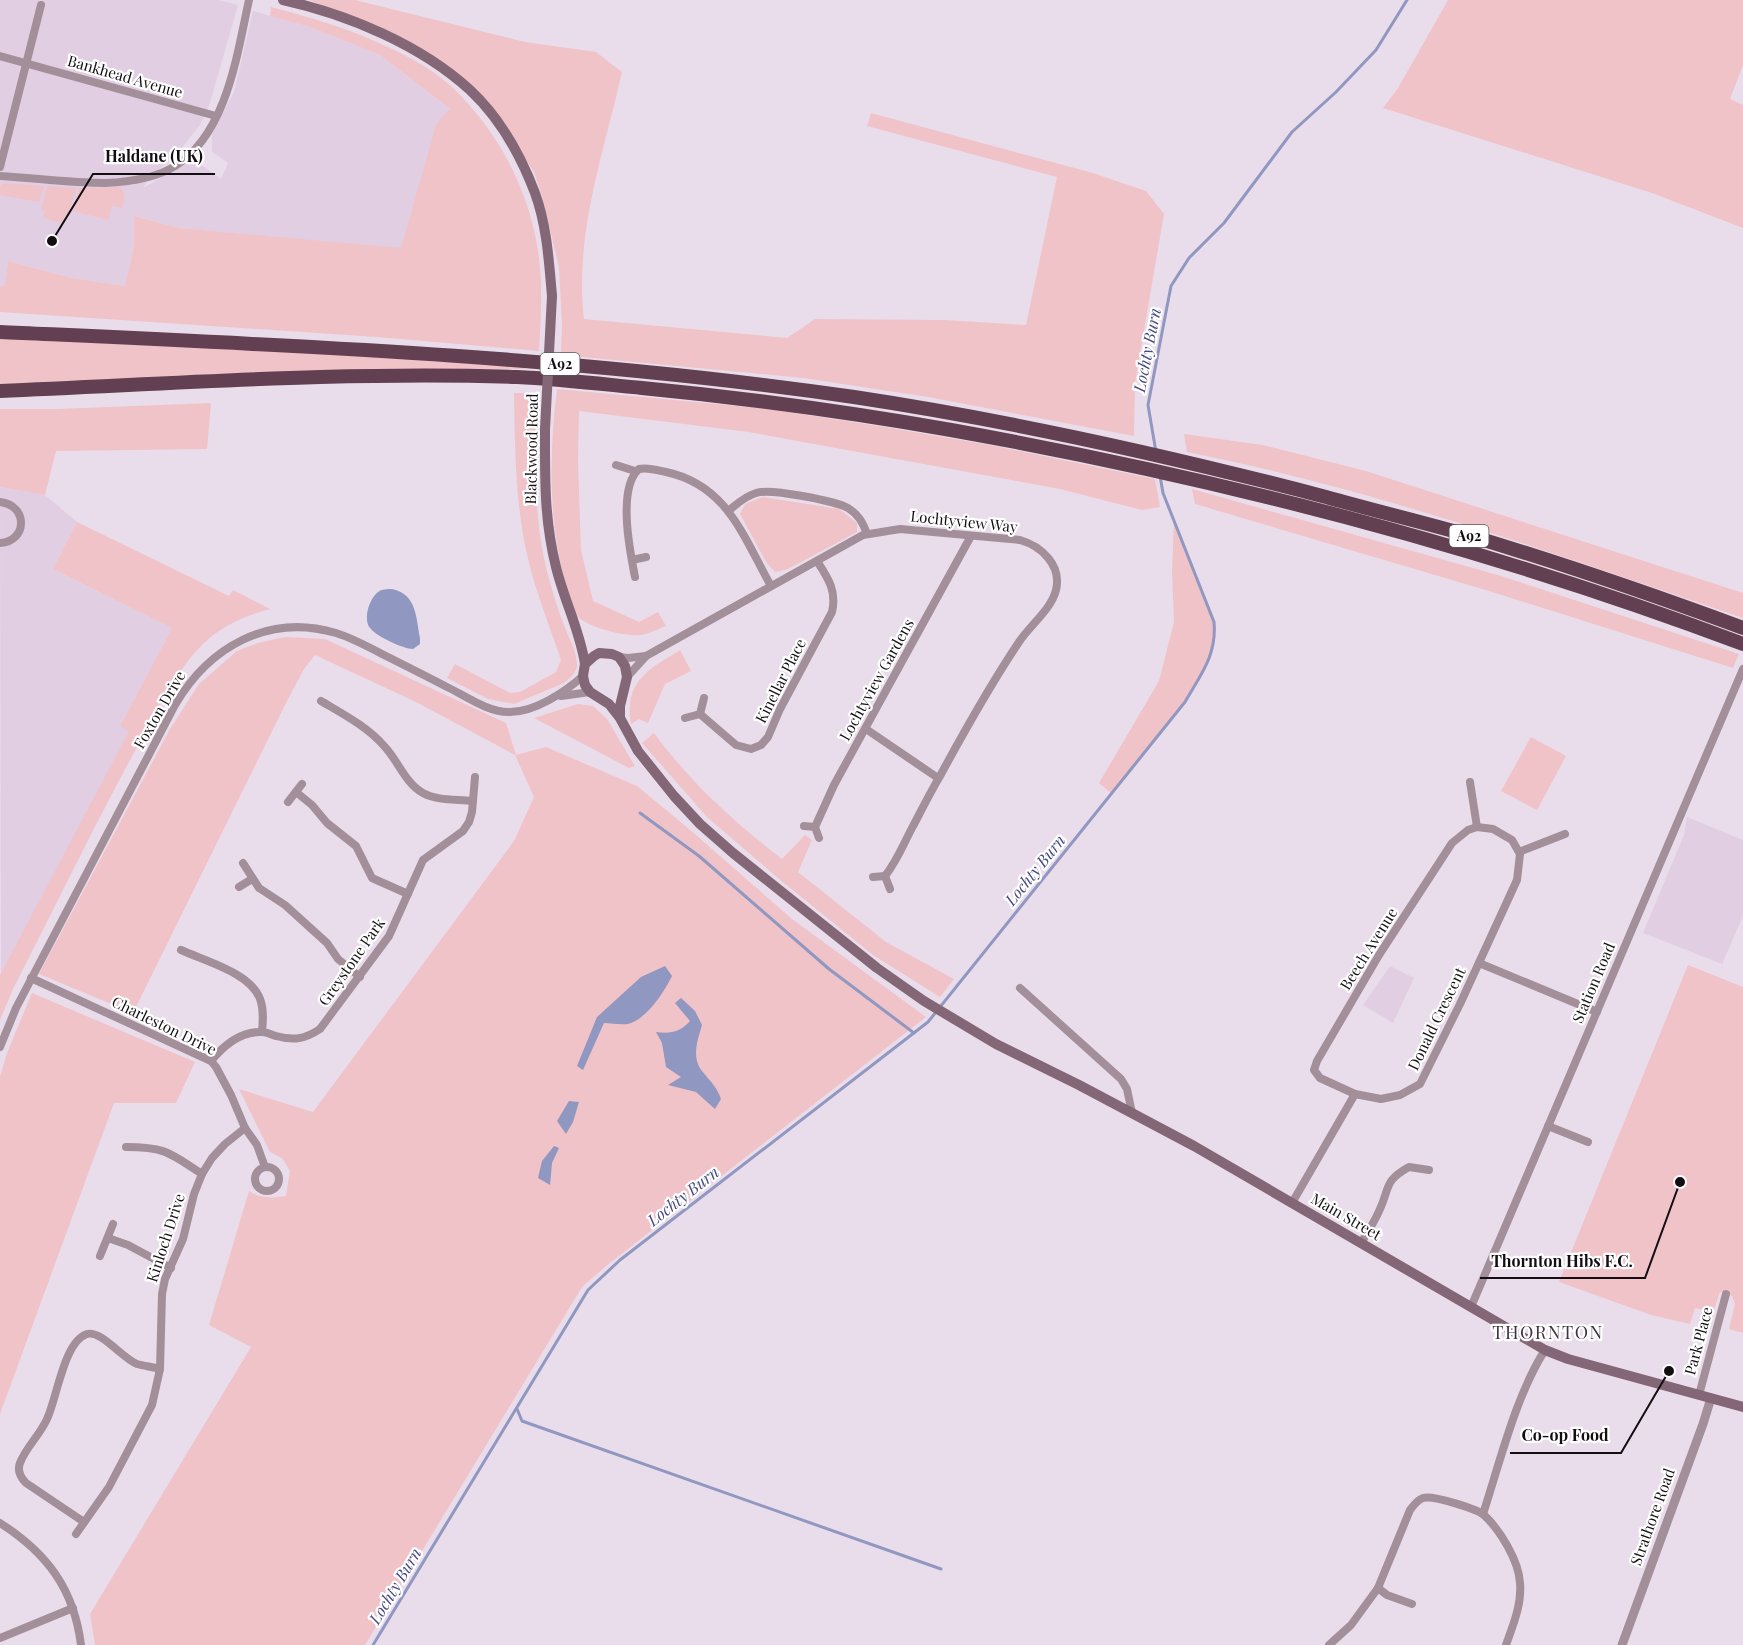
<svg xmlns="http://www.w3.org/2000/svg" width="1743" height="1645" font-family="'Playfair Display',serif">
<rect width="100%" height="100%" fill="#eaddeb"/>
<g fill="#e1cee2">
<polygon points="0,0 219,0 238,5 210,103 200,125 177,154 150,177 143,188 185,164 199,163 221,179 228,163 212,152 212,134 234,92 253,11 310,27 380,55 451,110 436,124 401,249 179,228 135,216 134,246 125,286 72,278 8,261 5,287 0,286"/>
<polygon points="0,487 45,495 77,522 53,569 172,628 120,726 130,730 1,975"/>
<polygon points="1687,817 1743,840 1743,916 1722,964 1643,933 1684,835"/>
<polygon points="1390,966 1414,978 1393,1023 1363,1005"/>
</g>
<g fill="#efc3c8">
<path d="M309,0h46l170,42 71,10 26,20c-18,80 -48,163 -38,247l203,19 28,-19 129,1 82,5 31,-148 -190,-51 4,-13 222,60 53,18 18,23 -29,169 -1,53 -206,-39 -125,-19 -242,-23 1,-30 -3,-58 -17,-71 -8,-24 -35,-51 -25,-32 -93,-59z"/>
<polygon points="1448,0 1743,0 1743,65 1730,99 1743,105 1743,228 1652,193 1383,108 1398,88"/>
<path d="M271,7c37,10 74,20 108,36 25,11 54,26 74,45 45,43 76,102 85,163 5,33 3,67 1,100l-162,-14 -377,-25v-26h5l3,-25 64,17 53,8 9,-40v-30l45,12 222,20 35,-124 14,-15 -70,-54 -70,-28 -40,-11z"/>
<polygon points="3,183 44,186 39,202 0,195 0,186"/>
<polygon points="47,186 76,188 68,216 65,216 63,223 43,218 45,211 41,210"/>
<path d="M119,187c8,5 5,13 3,21l-10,-2 -4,14 -35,-9 6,-23z"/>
<polygon points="0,337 435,359 525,366 525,369 402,369 0,384"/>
<path d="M557,389l211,20 111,17 111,19 165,34 5,28 -18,3 -82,-21 -311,-57 -170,-21 -1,50 3,89 12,51 46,21 19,-10 8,14c-8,3 -17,8 -26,9 -15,2 -54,-8 -64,-20 -6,-7 -8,-21 -10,-30 -18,-64 -17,-131 -9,-196z"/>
<path d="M514,393h23c-2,65 -5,130 14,193 4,13 8,27 13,39 4,12 13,26 13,40 0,7 -7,13 -13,18l-50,21 -26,-5 -41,-21 8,-14 55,29 10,-1 36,-20 5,-12c-12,-36 -27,-72 -35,-110 -11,-52 -11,-105 -12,-157z"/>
<polygon points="211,403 207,449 56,451 45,495 0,487 0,409 57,409"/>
<path d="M1184,434l79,11 103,26 377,122v25c-183,-63 -366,-128 -556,-166z"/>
<polygon points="1192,489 1498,575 1739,654 1733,668 1489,591 1195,504"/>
<polygon points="763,497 839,509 857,523 857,532 788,569 775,572 766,562 740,514 745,504"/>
<polygon points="1174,521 1214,622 1215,639 1212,654 1185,702 1112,794 1099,783 1159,681 1174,622 1172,571"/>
<path d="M77,522l152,74 4,-6 37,19c-23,6 -47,16 -65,33 -30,29 -49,71 -69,107 -43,79 -82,160 -123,240l-13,31v-45l129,-244 -9,-5 52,-98 -119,-59z"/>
<path d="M285,637l40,2 181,84 10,32 30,-8 91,39 52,43 103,90 134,98 -320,249 -24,21 -217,358h-270l-5,-31 161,-267 -42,-22 40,-134c12,8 23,7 37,5l4,-25 -8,-13 -12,-6 -31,-63 74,23 201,-271 20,-44 -19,-42 -99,-53 -101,-47 -11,14 -18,34 -153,310 -94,-39 131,-245 29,-45 38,-33 21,-8z"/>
<path d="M680,650l11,21 -26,13 -17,39 -9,-4 -8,5c-7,-43 17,-54 49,-74z"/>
<polygon points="578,704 593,706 607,719 635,766 629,768 534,718"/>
<path d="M654,733c36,49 80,89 128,126l23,-24 7,5 -14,32 88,70 68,37 -14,18 -67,-42 -94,-76 -72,-62 -65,-74z"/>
<polygon points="1531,737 1566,756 1537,810 1501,791"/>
<polygon points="1688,965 1743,987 1743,1333 1729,1329 1735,1304 1732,1296 1720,1292 1713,1312 1695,1308 1690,1324 1651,1315 1559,1282"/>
<polygon points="32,993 195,1062 176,1103 114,1103 0,1414 0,1077 7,1053"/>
</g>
<g fill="#9097c0">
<path d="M392,589c25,5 24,29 28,49v6l-7,5c-10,0 -37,-13 -43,-21 -7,-9 -1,-29 8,-36 4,-3 9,-3 14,-3z"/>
<path d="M665,966l7,10c-8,16 -25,43 -44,48 -7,1 -17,-1 -24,-1l-21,47 -6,-4 20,-49 44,-40z"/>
<path d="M681,998l14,13 7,14c-4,14 -11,32 0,46 8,10 15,16 19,28l-6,10 -19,-17 -28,-7 13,-8 -15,-10 -4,-24 -6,-11c15,2 24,0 34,-11l-15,-18z"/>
<polygon points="569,1101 579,1102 573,1122 566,1134 557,1121"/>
<polygon points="554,1146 559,1148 552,1163 550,1185 538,1178 542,1161"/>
</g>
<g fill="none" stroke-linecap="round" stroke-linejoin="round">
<g stroke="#9097c0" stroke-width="3">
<polyline points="1156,452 1148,405 1171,286 1189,258 1224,223 1292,132 1336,92 1376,50 1407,0"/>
<polyline points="640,813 699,856 829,969 914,1033"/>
<polyline points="517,1409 522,1421 941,1569"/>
<path d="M373,1645l215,-355 32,-30 308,-238 257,-320c16,-28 32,-47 29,-80l-51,-129 -3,-17"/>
</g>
<g stroke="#a38f99" stroke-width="8">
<polyline points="0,56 216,116"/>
<polyline points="0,167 41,5"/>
<path d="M0,176c35,2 70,7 105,7 23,-1 50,-4 70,-17 52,-32 62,-112 74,-166"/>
<polyline points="616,465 635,471"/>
<path d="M0,502c28,3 28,39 0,41"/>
<path d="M728,511c9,-7 17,-15 28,-18 14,-5 79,8 92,15 11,7 15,15 19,26"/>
<polyline points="632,560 646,557"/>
<path d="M635,577c-5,-25 -18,-89 4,-108 8,-2 18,1 27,3 61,13 77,64 105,114"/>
<polyline points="619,657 628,658 646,656"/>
<path d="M627,677l19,-21 217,-121 37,-6 120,11c21,6 42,25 36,50 -5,20 -26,35 -37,52 -29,43 -54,88 -79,134 -10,17 -19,35 -28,52 -9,17 -15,33 -27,48l-12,1"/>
<polyline points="561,696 590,692"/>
<path d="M321,701c22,13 47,26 64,46 13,14 21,37 38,46 14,8 34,6 50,8"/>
<path d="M700,714l36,31 15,4 10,-4 7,-8 12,-28 52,-97c5,-21 -4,-34 -15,-51"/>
<polyline points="685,718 700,714 704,698"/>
<polyline points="866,729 938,778"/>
<polyline points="1470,782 1477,827"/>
<polyline points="296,792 312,805 327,823 356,846 372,878 408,894"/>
<polyline points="288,802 302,784"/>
<polyline points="804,826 815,827"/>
<polygon points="1477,827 1493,829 1512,840 1520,854 1517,880 1460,1004 1420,1084 1400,1095 1381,1099 1355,1094 1320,1078 1314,1070 1317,1061 1379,955 1452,843 1468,830"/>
<polyline points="819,838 815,827 834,785 971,536"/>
<polyline points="1519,852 1565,834"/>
<polyline points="243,863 259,888 285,905 327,943 338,959 360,977"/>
<polyline points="885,876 890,889"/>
<polyline points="239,887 252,879"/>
<path d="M181,950c24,11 70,23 79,49 4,10 3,22 2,33"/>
<polyline points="1479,963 1597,1012"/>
<polyline points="31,978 211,1061 216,1067 231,1095 245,1128 257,1145 265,1167"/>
<polyline points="1020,988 1121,1079 1127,1089 1132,1113"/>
<path d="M0,1047l16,-39 159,-303c34,-58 93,-92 161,-72 16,5 31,13 46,21 22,11 44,22 65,33 19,9 42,26 63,25 25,0 55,-20 73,-36"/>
<path d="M211,1061c13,-16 30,-30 51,-29 5,0 10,3 14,4 18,5 29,3 44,-7l69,-93 34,-76 40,-29 6,-9 3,-10 3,-35"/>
<polyline points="1548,1126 1588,1142"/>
<path d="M126,1147c40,0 44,6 76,27"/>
<circle cx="267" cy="1179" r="12"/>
<polyline points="1292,1203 1355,1094"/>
<polyline points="108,1238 128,1245 171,1268"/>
<path d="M1361,1243c7,-11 14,-22 19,-34 10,-22 4,-28 29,-42l20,3"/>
<polyline points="100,1256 113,1224"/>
<polyline points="1471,1307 1743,669"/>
<polyline points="1699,1395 1726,1294"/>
<path d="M1483,1514c17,-52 33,-119 62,-164"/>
<path d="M84,1522l-58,-39c-6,-6 -9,-12 -6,-20 6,-16 20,-28 27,-44 10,-21 17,-78 40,-85 14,-4 35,24 50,30 7,2 16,3 23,5"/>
<path d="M0,1523c47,30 74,66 81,122"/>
<polyline points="76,1534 109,1487 152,1405 160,1369 162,1294 165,1279 183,1239 194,1194 202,1174 212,1158 225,1144 245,1128"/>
<polyline points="1378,1588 1387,1595 1412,1604"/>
<polyline points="0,1638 73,1608"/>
<path d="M1329,1645l22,-20 27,-37 32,-78c4,-5 7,-10 13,-12 10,-3 54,11 61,17 16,15 35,46 36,68 2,21 -7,42 -14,62"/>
</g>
<polyline stroke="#a38f99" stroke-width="9" points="1622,1645 1703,1424 1711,1398"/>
<g stroke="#846776" stroke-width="10">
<path d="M283,0c64,14 138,45 187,90 29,27 51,66 65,103 12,33 14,69 17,103"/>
<path d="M545,429c0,49 -1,90 11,138 8,33 24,64 29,97"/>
<polyline points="620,718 620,706 627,677 625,666 619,657 612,654 599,653 594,656 585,664 583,676 585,685 590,692 609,704 620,718 638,751 674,796 700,824 733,853 877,968 924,1001 996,1044 1079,1085 1194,1146 1545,1350 1568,1359 1743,1407"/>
</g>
<g stroke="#633f52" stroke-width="14">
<path d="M0,332c286,13 571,24 854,65 159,24 316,59 472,100 46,13 92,24 138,37 94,28 187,60 279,94"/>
<path d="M0,391c172,-7 345,-20 517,-14 42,2 84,7 125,11 104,10 207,24 309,42 268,48 538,118 792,214"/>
</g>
<polyline stroke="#846776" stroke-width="10" points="545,429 552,296"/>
</g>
<g text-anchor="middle" stroke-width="4.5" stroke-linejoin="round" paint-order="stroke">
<g fill="#fff" stroke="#595659" stroke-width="1.5">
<rect x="540.5" y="353" width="39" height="22" rx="4.5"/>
<rect x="1449.5" y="525" width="39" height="22" rx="4.5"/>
</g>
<g font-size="14" font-weight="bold" fill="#120e12">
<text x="560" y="369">A92</text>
<text x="1469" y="541">A92</text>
</g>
<g font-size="15" fill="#120e12" stroke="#fff">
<text transform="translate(125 77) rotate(16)" y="5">Bankhead Avenue</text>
<text transform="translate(532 449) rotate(-89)" y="5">Blackwood Road</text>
<text transform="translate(964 522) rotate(6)" y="5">Lochtyview Way</text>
<text transform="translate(877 680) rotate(-61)" y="5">Lochtyview Gardens</text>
<text transform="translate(781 681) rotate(-63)" y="5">Kinellar Place</text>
<text transform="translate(160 710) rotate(-60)" y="5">Foxton Drive</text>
<text transform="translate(1369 949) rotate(-58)" y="5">Beech Avenue</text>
<text transform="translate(352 962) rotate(-55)" y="5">Greystone Park</text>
<text transform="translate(1594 983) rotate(-67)" y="5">Station Road</text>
<text transform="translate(1437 1019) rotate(-64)" y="5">Donald Crescent</text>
<text transform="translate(164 1026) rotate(26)" y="5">Charleston Drive</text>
<text transform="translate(1346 1217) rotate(30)" y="5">Main Street</text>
<text transform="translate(166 1238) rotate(-72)" y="5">Kinloch Drive</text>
<text transform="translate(1699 1341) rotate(-75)" y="5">Park Place</text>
<text transform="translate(1653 1517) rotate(-70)" y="5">Strathore Road</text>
</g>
<g font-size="16" font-style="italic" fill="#454a82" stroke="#fff">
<text transform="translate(1147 350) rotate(-79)" y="6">Lochty Burn</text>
<text transform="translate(1035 870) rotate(-51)" y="6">Lochty Burn</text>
<text transform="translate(683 1196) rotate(-38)" y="6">Lochty Burn</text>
<text transform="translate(395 1586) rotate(-59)" y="6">Lochty Burn</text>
</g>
<g font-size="18" letter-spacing="1.5" fill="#3e343f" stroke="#fff">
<text x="1548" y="1339">THORNTON</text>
</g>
</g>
<path fill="none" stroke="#120e12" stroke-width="2" d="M52 241L93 174H215M1680 1182L1645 1278H1480M1669 1371L1621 1453H1510"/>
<g fill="#120e12" stroke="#fff" stroke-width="2">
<circle cx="52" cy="241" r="6"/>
<circle cx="1680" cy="1182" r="6"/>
<circle cx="1669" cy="1371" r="6"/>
</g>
<g font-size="16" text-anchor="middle" font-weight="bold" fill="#120e12" stroke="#fff" stroke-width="4.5" stroke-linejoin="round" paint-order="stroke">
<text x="154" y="162">Haldane (UK)</text>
<text x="1562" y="1267">Thornton Hibs F.C.</text>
<text x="1565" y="1441">Co-op Food</text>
</g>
</svg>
